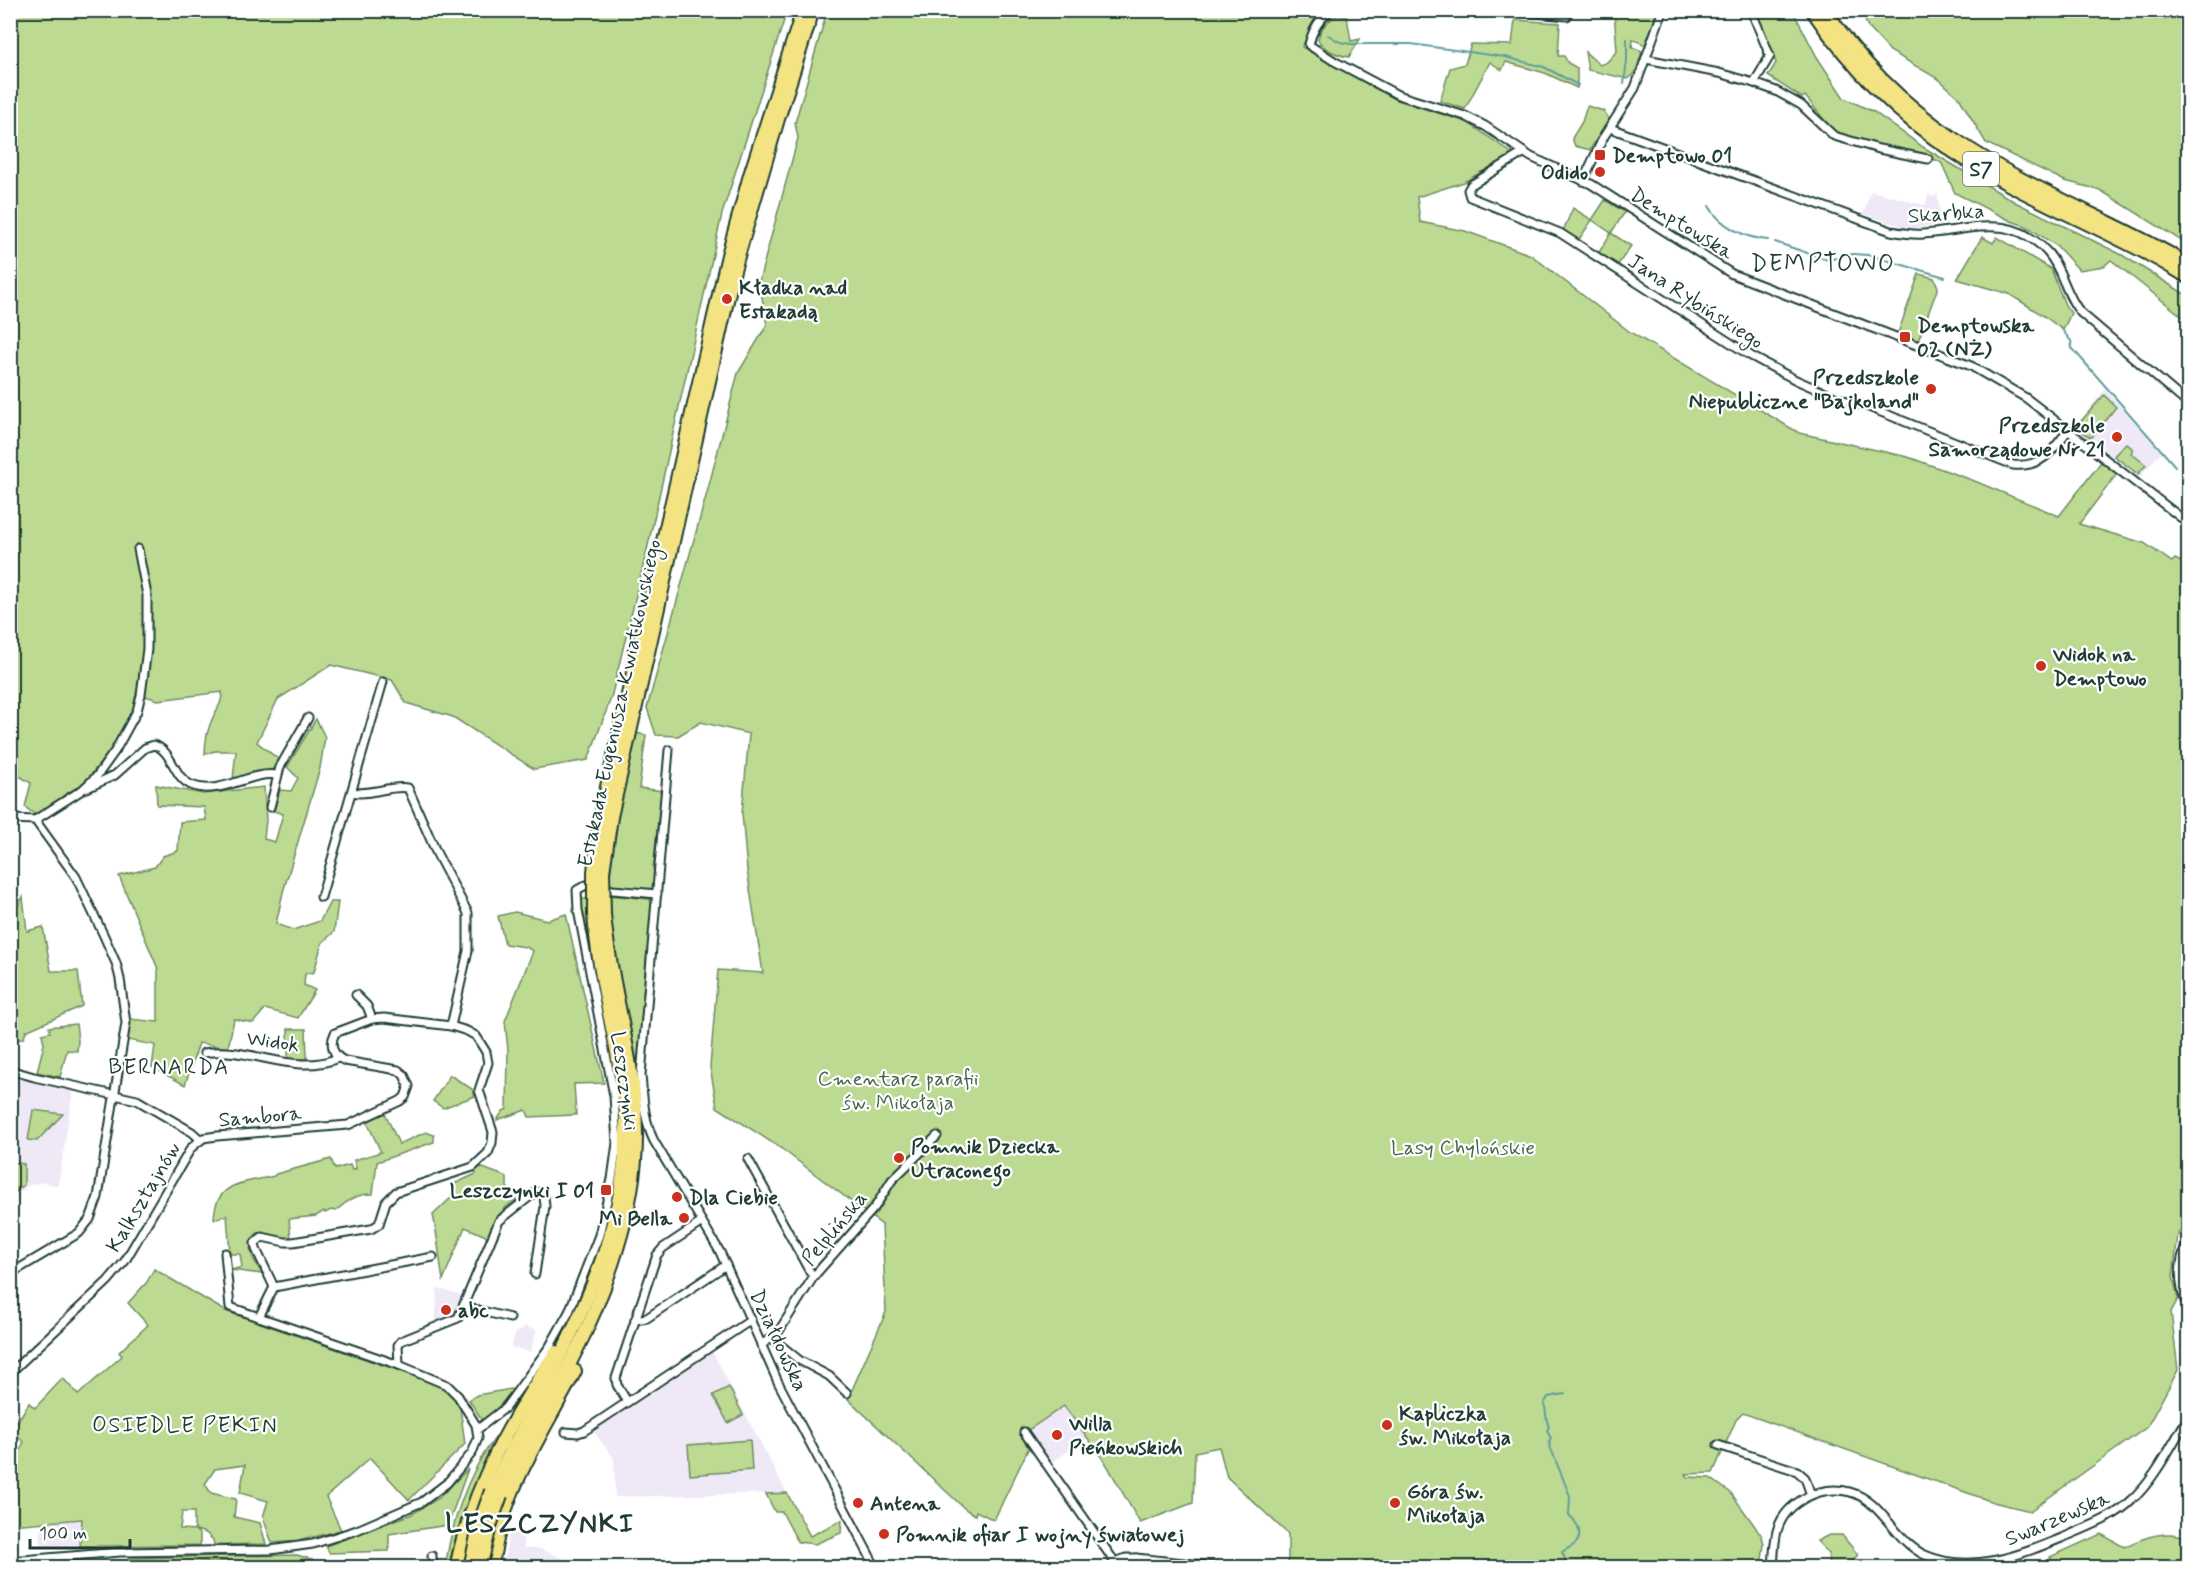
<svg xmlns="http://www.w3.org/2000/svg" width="2199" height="1578" font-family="Mynerve,sans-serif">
<rect width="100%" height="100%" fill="#fff"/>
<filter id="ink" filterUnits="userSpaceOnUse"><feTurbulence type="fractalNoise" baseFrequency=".0167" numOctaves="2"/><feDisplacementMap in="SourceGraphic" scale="12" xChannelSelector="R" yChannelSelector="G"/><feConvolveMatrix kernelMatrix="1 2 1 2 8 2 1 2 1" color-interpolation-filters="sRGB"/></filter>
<g filter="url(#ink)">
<g fill="#efe9f7">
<polygon points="1871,191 1925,205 1928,195 1935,197 1937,192 1942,225 1915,228 1904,227 1863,214"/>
<polygon points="2105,389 2161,452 2139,478 2074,428"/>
<polygon points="11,1076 73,1091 58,1186 43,1182 27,1186 11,1200"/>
<polygon points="437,1288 463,1295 454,1314 436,1321"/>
<polygon points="524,1326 537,1330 530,1352 511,1347 516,1332 522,1330"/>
<polygon points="712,1351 787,1493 615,1497 614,1458 593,1431"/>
<polygon points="1064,1406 1087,1438 1050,1464 1027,1431"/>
<polygon points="83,1519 80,1546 41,1549 40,1523"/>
<polygon points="523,1531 524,1548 538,1548 564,1559 564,1567 503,1567 509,1533"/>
</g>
<g fill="#bdda92" stroke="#6e8c63" stroke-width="1.5">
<path d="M11,11h776l-65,203 -75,336 -36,148 -23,62 -54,9 -81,-52 -47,-14 -14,-23 -61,-15 -53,34 -21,43 21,17 -6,11 -39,9 3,-28h-21l-10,3c0,-13 3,-27 9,-39 5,-9 8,-13 8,-23l-64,8 -13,-4 1,-14h-5l-7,31 -15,27 -36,44 -19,11 -26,22 -13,-10 6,-24 -20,-12z"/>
<polygon points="827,11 1320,11 1302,47 1376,89 1413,105 1467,122 1513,154 1464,182 1417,197 1420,222 1465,231 1531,255 1630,332 1799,433 1908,457 1972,480 2059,516 2101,462 2117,474 2079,524 2144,543 2172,562 2175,559 2181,562 2188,556 2188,1221 2178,1234 2173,1277 2178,1299 2171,1312 2178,1370 2147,1427 2030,1511 1993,1502 1743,1413 1736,1420 1713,1473 1686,1474 1688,1477 1710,1478 1731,1493 1762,1536 1764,1544 1761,1567 1288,1567 1288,1534 1227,1477 1219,1447 1195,1452 1193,1503 1140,1523 1104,1460 1064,1406 1027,1431 1033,1439 994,1520 976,1511 975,1515 965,1509 848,1399 886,1312 882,1225 782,1149 717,1107 710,1067 718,970 763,973 747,870 742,813 749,734 701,722 678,736 656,735 647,708 708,489 738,373 767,325 759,281 798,138 795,123"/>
<polygon points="1614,11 1658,11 1645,45 1633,39 1632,47 1642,51 1637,70 1628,79 1588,70 1585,52 1600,65 1607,62 1617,51"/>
<polygon points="1756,11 1793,11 1817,57 1844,98 1874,112 1923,147 2015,202 2122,255 2188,296 2188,321 2111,260 2104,266 2079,270 2057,246 2026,226 2011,221 1955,193 1942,164 1939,161 1847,139 1835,133 1805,96 1802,98 1768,76 1776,63"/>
<polygon points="1861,11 2188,11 2188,245 2100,190 2065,181 1986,143 1960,99 1940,80 1890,51 1868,27"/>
<path d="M1338,15l9,2 4,24 9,-2 -11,18c-11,-2 -25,-7 -31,-17 2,-12 10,-20 20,-25z"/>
<polygon points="1515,20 1560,23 1558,56 1564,56 1568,63 1577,68 1577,88 1545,73 1506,62 1502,70 1490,62 1465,109 1440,101 1450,68 1465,64 1471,44 1512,45"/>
<polygon points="1587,106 1604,111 1609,119 1590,150 1575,146 1572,138 1582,122"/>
<polygon points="1605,200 1625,212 1611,233 1631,246 1617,266 1598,254 1611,233 1592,220 1578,241 1563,231 1573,208 1592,220"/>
<polygon points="1982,237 1993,243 1997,237 2051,269 2065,305 2071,313 2063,330 2044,316 2009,294 1957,279"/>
<polygon points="1919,274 1934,278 1938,287 1918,341 1898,333"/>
<polygon points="2104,395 2116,407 2091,438 2076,427"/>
<polygon points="2126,443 2133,449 2131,453 2146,465 2138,474 2114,456"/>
<polygon points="316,719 325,737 320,768 283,892 276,924 293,930 320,921 330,902 338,902 334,932 322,943 314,972 305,974 304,985 315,990 298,1018 265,1009 253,1023 234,1019 228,1048 199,1043 185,1085 152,1067 155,1045 127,1040 130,1019 158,1022 158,969 119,876 155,867 163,856 178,851 180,822 206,820 204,807 157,805 156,785 203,794 264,787 266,820 264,839 275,842 283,814 274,811 280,790 291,791 298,778 287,767"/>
<polygon points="636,733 646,735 639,788 663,791 661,807 659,810 653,870 656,873 654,888 649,891 609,886 616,820"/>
<polygon points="608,895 649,899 652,902 643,994 645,998 638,1072 636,1072 611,939"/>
<polygon points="23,897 27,931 43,927 51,971 78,971 82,1006 26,1031 24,1038 11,1042 11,917"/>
<polygon points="580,899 589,899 619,1097 620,1132 615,1081"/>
<polygon points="515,912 547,920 566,914 604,1083 574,1084 576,1115 529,1117 526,1110 497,1120 503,1111 507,1109 508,1050 505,1021 533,951 526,947 505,944 498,916"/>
<polygon points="76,1024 78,1040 77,1051 67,1050 60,1077 37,1072 44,1044 42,1034 50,1032 49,1027"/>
<polygon points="288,1029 306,1029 307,1059 288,1059"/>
<polygon points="450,1075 472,1089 475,1096 443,1108 433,1101"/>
<polygon points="33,1110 63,1114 37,1141 28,1140"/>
<path d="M385,1113l14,31 27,-12 8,3v7l-57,20 -4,32c-14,-1 -27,7 -37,17l-5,-1 -6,3 -1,-2 -8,5 -27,3 2,20c-13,0 -21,-8 -34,-6 -14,13 -3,27 5,41l-31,-4 11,-3 -2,-13h-10l-3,-39 -13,4c1,-39 33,-36 60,-43l2,-2 55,-15 4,10 15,-4 2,5 4,-1 -2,-9 27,-8 -14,-30z"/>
<polygon points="11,1162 24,1164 24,1185 11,1196"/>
<path d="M480,1167l27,10v10l9,13c-16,10 -22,20 -28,37l-23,-10 -22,53c-4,-22 -5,-43 -10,-65l23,-22 -2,-9 22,-10 -1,-4z"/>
<polygon points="154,1269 225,1311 435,1383 459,1400 465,1444 409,1500 370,1458 326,1497 341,1530 298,1541 272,1543 263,1517 268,1501 240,1493 245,1465 215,1469 205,1484 211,1493 236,1499 234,1517 260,1523 266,1544 214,1545 213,1540 206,1533 196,1530 194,1526 194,1512 182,1512 180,1529 195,1530 200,1535 200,1545 80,1546 82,1519 11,1525 10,1471 24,1442 11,1432 29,1403 35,1408 63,1378 78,1395 122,1356 119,1352 148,1325 128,1303 147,1282"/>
<polygon points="729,1387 743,1415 728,1423 713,1395"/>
<polygon points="511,1389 512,1391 495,1411 482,1420 469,1400 477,1395"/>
<path d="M507,1424c-27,46 -49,91 -58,143l-4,1c8,-53 25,-105 62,-144z"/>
<polygon points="750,1440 752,1470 690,1475 688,1445"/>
<polygon points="468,1469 448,1525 389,1534 389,1551 329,1553 326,1546 412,1514 439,1498"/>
<polygon points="787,1493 810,1536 842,1520 841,1533 815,1544 798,1542 782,1512 775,1512 766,1494"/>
<path d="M2188,1531v36h-132l-6,-10 51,-23 23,13c18,-9 41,-18 61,-10z"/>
<polygon points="1829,1535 1842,1535 1858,1555 1852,1561 1850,1567 1828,1567 1829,1554 1817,1541"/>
<polygon points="297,1555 314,1560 129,1564 129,1558"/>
</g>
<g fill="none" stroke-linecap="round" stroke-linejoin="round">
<g stroke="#609d9e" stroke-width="2">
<polyline points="1328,35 1340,42 1350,44 1411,44 1505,57 1544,67 1578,85"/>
<polyline points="1624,84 1627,60 1627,39"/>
<path d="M1709,206c11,20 36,32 59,34"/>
<polyline points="1775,242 1828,260 1853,254 1868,255 1945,277"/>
<polyline points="2063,331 2071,341 2072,348 2175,466"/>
<path d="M1565,1394l-17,3 -4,7c3,8 1,15 5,23l-2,3 4,9 -2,3 2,7 19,47 -1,19c7,6 15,19 7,28 -4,4 -10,6 -14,9l7,16"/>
</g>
<g stroke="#1f3d34" stroke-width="11">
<g id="street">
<path d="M1331,10c-12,9 -19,21 -22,35l25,16 64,34 67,21 20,10 46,31 60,27 141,90 239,92 55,32 162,125"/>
<polyline points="1503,10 1567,16"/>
<polyline points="1751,10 1770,56 1754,83"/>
<polyline points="1646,59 1719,73 1754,83 1776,91 1801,105 1834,136 1879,149 1928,159"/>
<path d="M1610,128l281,103c11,2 22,4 32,3 47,-3 88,-23 125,19 15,17 17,42 33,60l107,91"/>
<path d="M1523,153l-52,32 -3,5 2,7 90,36 191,123 45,24 41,18 29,8 147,59c28,3 40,-14 55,-35"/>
<polyline points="1583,181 1603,138 1635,88 1663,10"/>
<path d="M669,750l-28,325c2,22 3,46 13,66l66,111 58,130 98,186"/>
<path d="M87,788l28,-13 30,-27 9,-3c19,6 19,32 37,40 29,12 57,-14 86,-10"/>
<path d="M352,792c19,4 37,-7 56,-4l29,66 31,59v38l-17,75"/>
<polyline points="270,807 280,767 308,718"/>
<polyline points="10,819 35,820"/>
<polyline points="321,897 383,682"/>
<polyline points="356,995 367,1006 372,1019"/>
<path d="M204,1053c44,-8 90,24 134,5"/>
<polyline points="10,1070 34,1077 137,1100 192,1132 201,1140"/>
<polyline points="748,1159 810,1272 814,1276"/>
<path d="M2188,1242c-11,21 -9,45 0,67"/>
<polyline points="10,1274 79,1233 90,1219 98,1197 126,1023 120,979 116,963 104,936 76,877 35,820 82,790 97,776 115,751 137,711 141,695 147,649 147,595 138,549"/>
<polyline points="274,1287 433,1257"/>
<polyline points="465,1307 510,1318"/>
<polyline points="259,1317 274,1287"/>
<polyline points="635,1320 647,1318 726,1265"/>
<polyline points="773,1339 799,1360 829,1376 847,1393"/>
<polyline points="761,1345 777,1334 814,1276 875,1207 892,1180 937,1136"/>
<polyline points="399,1365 398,1345 401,1341 458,1318 499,1221 533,1194 540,1192 544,1197 545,1206 535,1274"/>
<path d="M10,1373l98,-92 17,-20 66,-113 12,-10 14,-2 131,-11 52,-24 5,-4 4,-11 -5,-11 -6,-5 -53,-9c-12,-5 -16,-16 -10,-28l37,-14 12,-1 67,8 16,5 9,5 10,16 2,11 -9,27 14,42 -1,11 -4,10 -15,14 -77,25 -10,10 -7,22 -8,5 -78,13h-8l-23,-5 -7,6 1,6 18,38"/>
<polyline points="627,1401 617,1385 616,1378 657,1255 663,1248 702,1222"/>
<polyline points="478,1429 505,1408 550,1346 569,1312 599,1235 612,1179 617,1143 614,1096 578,910 577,890 586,885 613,890 657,894"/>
<polyline points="566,1432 578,1433 584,1431 751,1320"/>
<polyline points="1024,1432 1119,1568"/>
<polyline points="1718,1445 1797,1471 1805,1478 1811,1495"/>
<polyline points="432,1556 433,1568"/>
<polyline points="10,1561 120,1552 270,1550 313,1544 357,1530 422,1502 447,1483 472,1453 478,1438 476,1425 458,1396 447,1385 399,1365 230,1307 225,1253"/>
<polyline points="1114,1562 1126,1558 1136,1558 1232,1568"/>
<polyline points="1135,1568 1136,1558"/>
<path d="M1773,1568c1,-12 1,-25 4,-37 8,-29 44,-47 73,-39 33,9 44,49 75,63 48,21 100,-2 144,-20 23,-10 46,-18 63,-35 24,-22 39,-55 56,-82"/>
</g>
</g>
<g stroke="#1f3d34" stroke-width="16">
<g id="highway">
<path d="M1812,10c38,56 85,105 142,142 74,49 159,78 234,125"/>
<path d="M1825,10c34,51 79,95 129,129 73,50 158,81 234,125"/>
<polyline points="594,872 597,840 604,800 728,255 750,175 803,10"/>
<polyline points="603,872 611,817 734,270 778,119 813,10"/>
<path d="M491,1491c57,-119 140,-237 135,-376 -1,-21 -6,-42 -9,-62 -9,-46 -20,-93 -23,-139"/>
<path d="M501,1495c6,-13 11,-28 18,-41 16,-33 37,-63 53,-95 33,-63 65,-154 64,-225 0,-75 -26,-146 -32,-220"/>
<path d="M456,1568c16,-80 55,-148 100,-216"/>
<path d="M492,1568c8,-74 50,-133 83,-197"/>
</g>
</g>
<use href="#street" stroke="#fff" stroke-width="7"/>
<use href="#highway" stroke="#f4e382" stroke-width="12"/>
<g stroke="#1f3d34" stroke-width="16" stroke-linecap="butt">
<g id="highway-bridge">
<polyline points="603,872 604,914"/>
<polyline points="594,914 594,872"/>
<polyline points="470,1568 480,1522 491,1491"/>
<polyline points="480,1568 490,1526 501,1495"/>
</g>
</g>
<use href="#highway-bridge" stroke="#f4e382" stroke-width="12"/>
</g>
</g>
<g fill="#c8321e" stroke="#fff" stroke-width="2">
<rect x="1594" y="149" width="12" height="12" rx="3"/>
<circle cx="1600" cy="172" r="6"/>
<circle cx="727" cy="299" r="6"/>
<rect x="1899" y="331" width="12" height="12" rx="3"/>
<circle cx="1931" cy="389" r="6"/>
<circle cx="2117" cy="437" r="6"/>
<circle cx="2041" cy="666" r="6"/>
<circle cx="899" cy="1158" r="6"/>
<rect x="600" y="1184" width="12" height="12" rx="3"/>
<circle cx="677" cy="1197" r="6"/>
<circle cx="684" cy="1218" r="6"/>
<circle cx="446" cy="1310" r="6"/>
<circle cx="1387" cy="1425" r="6"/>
<circle cx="1057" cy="1435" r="6"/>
<circle cx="858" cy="1503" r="6"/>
<circle cx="1395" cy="1503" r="6"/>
<circle cx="884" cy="1534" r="6"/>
</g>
<g text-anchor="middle" stroke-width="4.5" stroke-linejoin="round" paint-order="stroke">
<rect fill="#fff" stroke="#627771" stroke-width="1.5" x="1963" y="152" width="36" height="34" rx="4.5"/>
<g font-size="20" font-weight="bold" fill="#1f3d34">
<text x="1981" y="176">S7</text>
</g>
<g font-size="21" font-weight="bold" fill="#1f3d34" stroke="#fff" text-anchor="start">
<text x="1612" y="162">Demptowo 01</text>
<text x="1588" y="179" text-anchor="end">Odido</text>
<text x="739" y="294">Kładka nad<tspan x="739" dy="24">Estakadą</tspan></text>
<text x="1917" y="332">Demptowska<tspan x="1917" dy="24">02 (NŻ)</tspan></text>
<text x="1919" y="384" text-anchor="end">Przedszkole<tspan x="1919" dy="24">Niepubliczne "Bajkoland"</tspan></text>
<text x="2105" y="432" text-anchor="end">Przedszkole<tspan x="2105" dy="24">Samorządowe Nr 21</tspan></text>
<text x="2053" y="661">Widok na<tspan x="2053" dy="24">Demptowo</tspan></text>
<text x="911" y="1153">Pomnik Dziecka<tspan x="911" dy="24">Utraconego</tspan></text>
<text x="594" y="1197" text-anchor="end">Leszczynki I 01</text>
<text x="689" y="1204">Dla Ciebie</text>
<text x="672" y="1225" text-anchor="end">Mi Bella</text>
<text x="458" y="1317">abc</text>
<text x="1399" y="1420">Kapliczka<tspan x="1399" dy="24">św. Mikołaja</tspan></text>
<text x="1069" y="1430">Willa<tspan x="1069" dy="24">Pieńkowskich</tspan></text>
<text x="1407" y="1498">Góra św.<tspan x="1407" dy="24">Mikołaja</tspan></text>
<text x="870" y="1510">Antena</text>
<text x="896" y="1541">Pomnik ofiar I wojny światowej</text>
</g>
<g font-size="21" fill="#1f3d34" stroke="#fff">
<text transform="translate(1946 213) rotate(-4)" y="7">Skarbka</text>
<text transform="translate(1682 223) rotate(32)" y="7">Demptowska</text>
<text transform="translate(1696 301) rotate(33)" y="7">Jana Rybińskiego</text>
<text transform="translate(619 703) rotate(-78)" y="7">Estakada Eugeniusza Kwiatkowskiego</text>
<text transform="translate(273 1041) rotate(8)" y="7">Widok</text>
<text transform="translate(625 1081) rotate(82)" y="7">Leszczynki</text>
<text transform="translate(260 1116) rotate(-5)" y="7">Sambora</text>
<text transform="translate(143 1197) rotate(-59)" y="7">Kalksztajnów</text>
<text transform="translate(834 1228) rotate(-50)" y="7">Pelplińska</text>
<text transform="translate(779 1340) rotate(65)" y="7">Działdowska</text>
<text transform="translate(2057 1518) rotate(-23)" y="7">Swarzewska</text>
</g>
<g font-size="21" fill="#46644c" stroke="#fff">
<text x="898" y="1085">Cmentarz parafii<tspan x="898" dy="24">św. Mikołaja</tspan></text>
<text x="1463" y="1154">Lasy Chylońskie</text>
</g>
<g font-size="22" letter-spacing="1.5" fill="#1f3d34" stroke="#fff">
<text x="169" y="1074">BERNARDA</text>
<text x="185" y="1432">OSIEDLE PEKIN</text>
</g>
<g font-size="24" letter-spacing="1.5" fill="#1f3d34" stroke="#fff">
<text x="1823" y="271">DEMPTOWO</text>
</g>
<g font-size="27" font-weight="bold" letter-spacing="1.5" fill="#1f3d34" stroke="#fff">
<text x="540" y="1532">LESZCZYNKI</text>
</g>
</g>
<rect width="2199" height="1578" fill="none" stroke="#fff" stroke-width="36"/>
<rect x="18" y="18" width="2163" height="1542" fill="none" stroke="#1f3d34" stroke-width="2" filter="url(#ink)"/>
<path d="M30 1539v9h100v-9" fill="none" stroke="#1f3d34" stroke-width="3"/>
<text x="39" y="1539" font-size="18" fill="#1f3d34" stroke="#ffffff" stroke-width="4.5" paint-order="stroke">100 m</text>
</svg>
